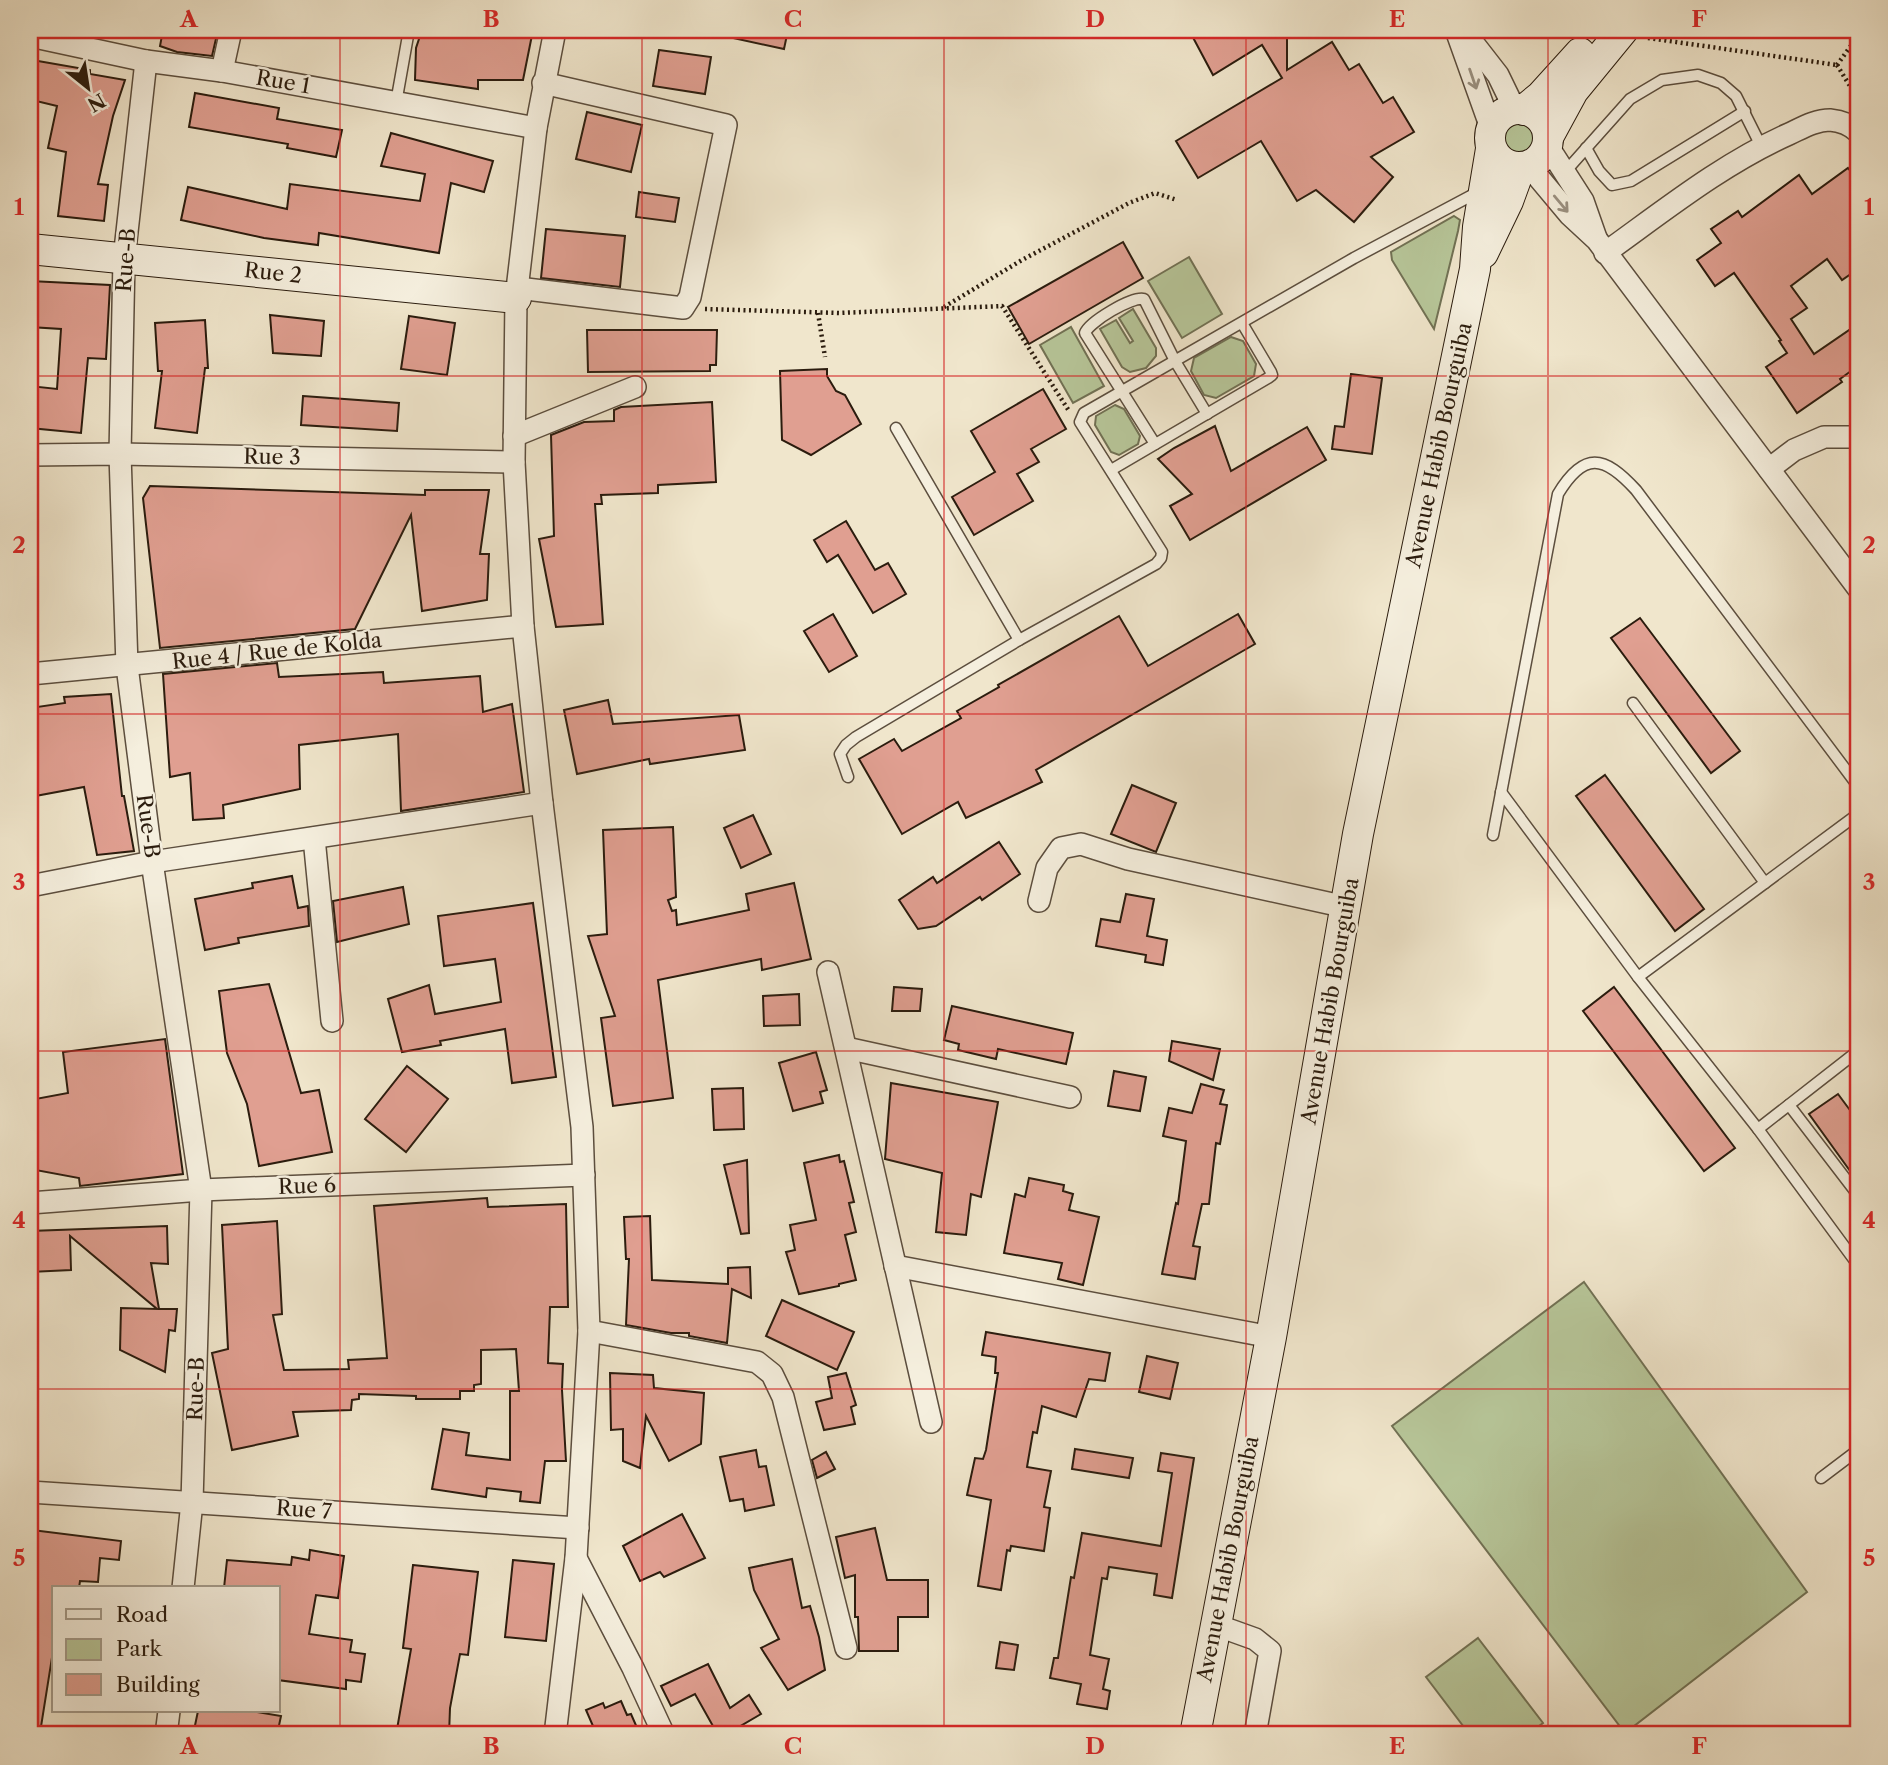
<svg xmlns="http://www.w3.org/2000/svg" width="1888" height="1765" font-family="'Libre Caslon Text',serif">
<rect width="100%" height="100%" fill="#f0e6cc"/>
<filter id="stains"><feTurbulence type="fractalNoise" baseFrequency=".00286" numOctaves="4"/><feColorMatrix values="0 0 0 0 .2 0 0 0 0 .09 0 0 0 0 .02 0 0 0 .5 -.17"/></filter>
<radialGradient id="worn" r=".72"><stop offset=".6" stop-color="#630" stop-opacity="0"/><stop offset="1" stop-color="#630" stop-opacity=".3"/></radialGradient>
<g fill="#b7c699" stroke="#717154" stroke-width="2">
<circle cx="1519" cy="138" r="20"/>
<polygon points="1454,216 1460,220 1458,231 1434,329 1392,260 1391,252"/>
<polygon points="1189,257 1222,314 1182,338 1148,281"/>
<polygon points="1133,309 1156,348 1156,356 1146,368 1130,372 1122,367 1100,329 1116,320 1130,343 1133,341 1119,318"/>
<polygon points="1071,327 1104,386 1073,403 1040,345"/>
<polygon points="1231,337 1243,341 1256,364 1254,376 1216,398 1204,395 1191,371 1194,358"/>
<polygon points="1115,405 1124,409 1140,436 1138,444 1119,455 1111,452 1095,425 1096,416"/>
<polygon points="1584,1282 1807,1592 1625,1733 1392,1426"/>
<polygon points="1478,1638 1543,1723 1527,1735 1470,1735 1426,1677"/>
</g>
<g fill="#e09f91" stroke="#2b1c0e" stroke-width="2">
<polygon points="163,30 218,30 212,56 177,52 160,46"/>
<polygon points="422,30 515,30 515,33 532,35 523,80 478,80 478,89 415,80 416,48"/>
<polygon points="734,30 788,30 784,49 733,38"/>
<polygon points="1189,30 1287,30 1287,70 1332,42 1349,70 1359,64 1383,103 1393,97 1414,132 1371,157 1393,177 1354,222 1316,190 1297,201 1261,141 1198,178 1176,141 1282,78 1262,45 1213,75"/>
<polygon points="659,50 711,57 705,94 653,86"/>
<polygon points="38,61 90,70 90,74 125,80 113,116 98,184 108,185 104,221 58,216 66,152 48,148 57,106 32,100"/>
<polygon points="195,93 279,108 277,119 342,130 336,157 287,148 288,144 189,127"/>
<polygon points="587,112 642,125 631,172 576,159"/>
<polygon points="391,133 493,161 484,192 451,183 439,253 319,233 318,245 264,238 181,220 188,187 287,209 290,184 420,201 425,174 381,166"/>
<polygon points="1848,168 1858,181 1858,269 1842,280 1827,259 1791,286 1807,308 1791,319 1814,354 1858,324 1858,366 1840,379 1842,382 1797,413 1766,367 1787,353 1779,341 1781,340 1734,273 1715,286 1697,260 1721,243 1711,229 1738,211 1742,217 1799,175 1812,194"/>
<polygon points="639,192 679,198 675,222 636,217"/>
<polygon points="546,229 625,236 620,287 541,278"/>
<polygon points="1123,242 1143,278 1029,344 1008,307"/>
<polygon points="30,281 110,285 106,359 88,358 81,433 30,428 30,386 57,389 61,329 30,327"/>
<polygon points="270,315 324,321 321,356 273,353"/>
<polygon points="409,316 455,323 447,375 401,369"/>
<polygon points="205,320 208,368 205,368 197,433 155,428 162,371 158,371 155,323"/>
<polygon points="587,330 717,330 716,365 710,365 710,371 588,372"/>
<polygon points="827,369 827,376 836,391 845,395 861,424 811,455 782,440 780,371"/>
<polygon points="1351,374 1382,378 1372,454 1332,449 1335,426 1344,427"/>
<polygon points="1043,389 1066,429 1031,449 1039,462 1017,474 1033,501 974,535 952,497 995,472 971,431"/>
<polygon points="303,396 399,403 397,431 301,425"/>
<polygon points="712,402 716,482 658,485 658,493 601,495 602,504 595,504 603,624 556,627 539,539 554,536 551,435 584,422 614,421 614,410 621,407"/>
<polygon points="1215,426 1231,471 1307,427 1326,460 1190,540 1170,506 1192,494 1158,459 1174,448"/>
<polygon points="150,486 425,495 425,490 489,490 480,554 489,554 487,600 422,611 411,515 355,629 160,648 143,498"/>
<polygon points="846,521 875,570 888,563 906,594 873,613 838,555 827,562 814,540"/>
<polygon points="833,614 857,656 829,672 804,631"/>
<polygon points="1238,614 1255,644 1036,770 1042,782 966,818 958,802 902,834 859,759 894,739 902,751 961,718 957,711 999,687 998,685 1119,616 1148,666"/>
<polygon points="1640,618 1740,751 1711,773 1611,638"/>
<polygon points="277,663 279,677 383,672 384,683 480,676 483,712 512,704 524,792 401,811 398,734 299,745 300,789 223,805 224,818 193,820 190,773 170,777 163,674"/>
<polygon points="111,694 122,796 124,796 134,851 97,855 84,787 30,797 30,708 65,703 64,697"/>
<polygon points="608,700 613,724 739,715 745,750 650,764 649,759 577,774 564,710"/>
<polygon points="1605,775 1704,909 1675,931 1576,796"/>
<polygon points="1132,785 1176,803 1156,852 1111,834"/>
<polygon points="753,815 771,854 741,868 724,828"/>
<polygon points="673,827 676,897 668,900 672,911 676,910 677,925 749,910 746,894 794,883 811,959 762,970 761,959 658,980 673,1098 613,1106 601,1018 615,1016 588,936 607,934 603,830"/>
<polygon points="999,842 1020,874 982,900 980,897 936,926 918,929 899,900 933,877 937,883"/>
<polygon points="292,876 298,908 308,906 309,926 238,938 239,943 205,950 195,899 253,888 252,883"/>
<polygon points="403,887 409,924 337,942 333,901"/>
<polygon points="1126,894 1154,899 1147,936 1167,940 1163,965 1145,962 1146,955 1096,946 1101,919 1120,922"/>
<polygon points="533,903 556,1077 512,1083 505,1029 440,1041 441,1045 402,1052 388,999 429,985 435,1014 501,1002 495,959 444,966 438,916"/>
<polygon points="269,984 301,1093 319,1090 332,1152 259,1166 247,1104 227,1053 219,991"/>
<polygon points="894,987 922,989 920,1011 892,1011"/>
<polygon points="1614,987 1735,1148 1704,1171 1583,1011"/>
<polygon points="799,994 800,1025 764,1026 763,996"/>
<polygon points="952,1006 1073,1033 1066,1064 998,1049 996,1059 958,1050 959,1044 944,1040"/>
<polygon points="165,1039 183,1174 80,1186 79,1178 30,1169 30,1100 68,1093 63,1052"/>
<polygon points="1172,1041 1220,1049 1213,1080 1169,1061"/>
<polygon points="816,1052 827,1090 820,1092 823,1103 793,1111 779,1063"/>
<polygon points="407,1066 448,1099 406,1152 365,1119"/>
<polygon points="1114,1071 1146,1077 1140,1111 1108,1106"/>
<polygon points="891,1083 998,1102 981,1197 971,1194 966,1235 936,1232 942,1173 885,1159"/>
<polygon points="1201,1084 1224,1090 1220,1104 1227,1105 1220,1144 1216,1143 1209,1204 1202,1204 1193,1246 1200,1247 1195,1279 1162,1274 1176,1203 1178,1204 1186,1141 1163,1136 1169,1108 1192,1113"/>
<polygon points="743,1088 744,1129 714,1130 712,1089"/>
<polygon points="1838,1094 1858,1121 1858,1182 1809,1114"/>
<polygon points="839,1155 840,1162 844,1161 854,1202 849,1203 856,1232 845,1235 856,1280 839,1284 839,1286 799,1294 786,1252 795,1250 790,1225 816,1220 804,1163"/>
<polygon points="747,1160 749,1233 741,1234 724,1165"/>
<polygon points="1029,1178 1064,1185 1063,1191 1073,1194 1069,1210 1099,1217 1083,1285 1058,1279 1062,1263 1004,1253 1015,1194 1025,1197"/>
<polygon points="487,1198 488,1207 566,1204 568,1307 550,1307 548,1363 563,1364 562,1390 566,1461 545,1461 540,1503 520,1501 521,1492 487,1488 486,1497 432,1489 443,1429 469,1433 466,1455 510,1460 510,1391 519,1391 516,1349 481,1350 481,1384 474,1385 474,1391 460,1391 460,1399 416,1399 416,1396 359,1394 359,1399 352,1400 351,1410 293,1412 298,1436 232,1450 212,1353 228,1349 222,1225 277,1221 282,1314 273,1315 284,1370 349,1369 348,1360 387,1358 374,1206"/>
<polygon points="650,1216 652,1280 728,1284 728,1268 750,1267 751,1298 732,1289 727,1343 689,1336 689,1333 671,1333 626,1325 629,1259 626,1259 624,1217"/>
<polygon points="167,1226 168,1264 151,1263 159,1309 177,1309 175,1331 169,1330 165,1372 120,1350 121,1308 157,1309 70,1236 71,1270 30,1272 30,1231"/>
<polygon points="782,1300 854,1332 837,1370 766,1336"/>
<polygon points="986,1332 1110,1353 1105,1381 1089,1379 1076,1417 1042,1406 1037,1433 1033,1432 1027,1467 1051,1471 1044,1507 1050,1508 1044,1551 1011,1546 1010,1551 1007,1550 1001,1590 978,1586 991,1500 967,1495 975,1458 983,1459 986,1450 998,1373 995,1373 996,1357 982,1355"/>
<polygon points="1147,1356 1178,1363 1170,1399 1139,1392"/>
<polygon points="610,1373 653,1375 654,1388 704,1393 701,1444 669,1461 646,1416 640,1468 623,1461 623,1429 611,1430"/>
<polygon points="846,1373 856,1405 851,1407 855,1424 824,1430 816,1402 832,1398 828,1377"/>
<polygon points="1075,1449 1133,1458 1129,1478 1072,1469"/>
<polygon points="756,1450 759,1467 766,1466 774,1505 745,1511 743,1499 730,1501 720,1457"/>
<polygon points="826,1452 835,1469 817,1478 812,1460"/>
<polygon points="1161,1453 1194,1458 1172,1598 1154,1595 1157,1574 1109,1567 1107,1579 1102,1578 1090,1655 1109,1659 1103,1689 1110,1691 1107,1709 1077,1704 1081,1684 1050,1678 1054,1658 1058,1658 1071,1577 1074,1578 1082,1533 1161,1546 1172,1473 1158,1471"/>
<polygon points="682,1514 705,1558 664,1577 660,1572 640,1581 623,1546"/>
<polygon points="875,1528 887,1580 928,1580 928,1617 898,1617 898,1651 859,1651 858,1617 855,1617 855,1575 845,1578 836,1537"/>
<polygon points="32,1530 121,1541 119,1560 100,1558 98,1582 80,1581 79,1588 54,1588 54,1645 40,1733 30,1732 30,1593 33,1564 30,1563 30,1545"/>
<polygon points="310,1550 344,1556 338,1598 316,1595 309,1634 352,1640 350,1652 365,1654 361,1682 346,1680 346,1689 278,1680 278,1588 224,1588 227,1560 291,1565 292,1557 309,1560"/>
<polygon points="792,1559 802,1608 810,1606 819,1637 825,1670 788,1690 761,1648 779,1639 754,1590 749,1568"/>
<polygon points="513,1560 554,1564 546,1641 505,1637"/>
<polygon points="413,1565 478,1572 468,1655 460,1654 450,1708 449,1735 396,1735 411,1649 403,1648"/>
<polygon points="1000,1642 1018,1645 1014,1670 996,1668"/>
<polygon points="708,1664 730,1708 749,1695 761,1714 739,1727 743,1735 718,1735 695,1694 671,1706 661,1686"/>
<polygon points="621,1701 627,1715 631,1714 638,1730 627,1735 609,1735 606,1729 596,1733 586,1710 603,1703 605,1708"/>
<polygon points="198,1711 251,1711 281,1716 277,1735 193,1735"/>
</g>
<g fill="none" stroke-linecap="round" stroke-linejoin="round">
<g stroke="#5c4e3e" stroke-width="13">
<g id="lane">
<polyline points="396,103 409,30"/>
<polyline points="1586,148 1599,171 1612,185 1631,181 1745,111"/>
<polyline points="1565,172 1630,99 1662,80 1698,75 1721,83 1736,96 1761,146"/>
<polyline points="896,428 1019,640"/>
<path d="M1155,444l-70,-111c4,-11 47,-37 59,-34l31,62 32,53"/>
<polyline points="1111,470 1268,378 1272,375 1271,372 1242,323"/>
<polyline points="1633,703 1765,883"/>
<polyline points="848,777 840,754 846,745 856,737 1019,640 1156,564 1161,558 1162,552 1080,422 1084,413 1354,258 1480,191"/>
<polyline points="1501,792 1638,977 1758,1129 1858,1265"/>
<path d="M1493,835l65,-341c26,-43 46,-39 78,-4l222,296"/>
<polyline points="1638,977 1858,814"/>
<polyline points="1789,1105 1858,1195"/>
<polyline points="1758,1129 1858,1051"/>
<polyline points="1821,1478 1858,1450"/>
</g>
</g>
<g stroke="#5c4e3e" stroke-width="24">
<g id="street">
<polyline points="1456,30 1491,128"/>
<polyline points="1463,30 1498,75 1515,110"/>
<polyline points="30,36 146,61 222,71 536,128"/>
<polyline points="146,61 124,259 120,454 127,666 152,862 201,1190 192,1502 183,1588"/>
<polyline points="222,71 231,30"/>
<polyline points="1547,145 1583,201 1596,238"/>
<polyline points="1529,166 1570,215 1597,240 1858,588"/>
<path d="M1605,253c60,-43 117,-89 184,-119 13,-6 26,-14 41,-14 11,1 20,4 28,12"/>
<polyline points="518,288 683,308 690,297 726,125 543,83"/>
<polyline points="514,436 635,387"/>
<polyline points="30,455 120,454 514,462"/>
<polyline points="1769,469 1794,450 1824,437 1858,437"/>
<polyline points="30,674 523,626"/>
<polyline points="314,838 332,1021"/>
<polyline points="30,886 152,862 542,803"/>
<polyline points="1039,901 1047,868 1061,848 1081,844 1128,859 1346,907"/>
<polyline points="828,972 931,1422"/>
<polyline points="846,1048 1070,1097"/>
<polyline points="30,1203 201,1190 584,1175"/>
<polyline points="895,1266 1271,1337"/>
<polyline points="589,1331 757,1362 772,1374 783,1397 846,1648"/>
<polyline points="30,1492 578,1528"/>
<polyline points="576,1558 633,1668 664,1735"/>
<polyline points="1216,1625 1255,1639 1270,1651 1255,1735"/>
<polyline points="166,1735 169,1711"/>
<polyline points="555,1735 576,1558 589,1331 582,1127 542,803 523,626 514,462 516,298 536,128 555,30"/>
</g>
</g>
<g stroke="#2b1c0e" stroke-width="32">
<g id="secondary">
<circle cx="1519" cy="138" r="29"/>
<polyline points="1524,110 1541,96 1580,53"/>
<polyline points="1548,137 1573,91 1623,30"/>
<polyline points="30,249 516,298"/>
<polyline points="1483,253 1508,201 1520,168"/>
<polyline points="1195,1735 1271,1337 1358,834 1475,269 1478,227 1491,149"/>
</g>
</g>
<g stroke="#2b1c0e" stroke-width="4.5" stroke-dasharray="2 3.5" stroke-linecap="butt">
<polyline points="1648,38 1837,65"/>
<polyline points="1837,65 1858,99"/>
<polyline points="1837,65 1858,36"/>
<polyline points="944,307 1022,260 1129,203 1155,193 1177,200"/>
<polyline points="705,309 839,313 1002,306 1069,411"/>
<polyline points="818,313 825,357"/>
</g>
<use href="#lane" stroke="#f5efde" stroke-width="10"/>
<use href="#street" stroke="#f5efde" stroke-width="21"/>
<use href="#secondary" stroke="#f5efde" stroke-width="30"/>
</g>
<defs><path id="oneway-shaft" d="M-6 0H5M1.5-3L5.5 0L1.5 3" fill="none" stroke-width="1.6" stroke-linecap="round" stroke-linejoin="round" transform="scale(1.75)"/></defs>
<g stroke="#9a9080">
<use href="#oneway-shaft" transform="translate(1473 79) rotate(71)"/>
<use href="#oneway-shaft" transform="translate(1561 204) rotate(50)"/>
</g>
<path fill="none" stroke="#d62828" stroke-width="2" stroke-opacity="0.55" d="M340,30v1705M642,30v1705M944,30v1705M1246,30v1705M1548,30v1705M30,376h1828M30,714h1828M30,1051h1828M30,1389h1828"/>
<g text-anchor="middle" stroke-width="5" stroke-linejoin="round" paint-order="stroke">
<g font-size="21" fill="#2b1c0e" stroke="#f5efde">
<text transform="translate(283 82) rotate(10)" y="7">Rue 1</text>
<text transform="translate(126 260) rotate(-86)" y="7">Rue-B</text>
<text transform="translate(273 273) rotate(6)" y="7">Rue 2</text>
<text transform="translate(1439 445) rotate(-78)" y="7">Avenue Habib Bourguiba</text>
<text transform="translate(272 457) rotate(1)" y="7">Rue 3</text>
<text transform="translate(277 651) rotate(-6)" y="7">Rue 4 / Rue de Kolda</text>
<text transform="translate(148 826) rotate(82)" y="7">Rue-B</text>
<text transform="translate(1330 1001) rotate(-80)" y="7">Avenue Habib Bourguiba</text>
<text transform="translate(307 1186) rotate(-2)" y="7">Rue 6</text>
<text transform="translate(196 1389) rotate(-88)" y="7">Rue-B</text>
<text transform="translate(304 1510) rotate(4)" y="7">Rue 7</text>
<text transform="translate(1228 1559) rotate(-79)" y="7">Avenue Habib Bourguiba</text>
</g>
</g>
<rect width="1888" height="1765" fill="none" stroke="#f0e6cc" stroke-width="77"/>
<rect x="52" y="1586" width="228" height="126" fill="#f5efde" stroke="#a49b8b" stroke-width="2"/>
<rect x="66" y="1609" width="35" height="10" fill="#f5efde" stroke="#a49b8b" stroke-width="2"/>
<text x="116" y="1622" font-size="21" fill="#2b1c0e">Road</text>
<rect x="66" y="1639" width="35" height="21" fill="#b7c699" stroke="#a49b8b" stroke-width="2"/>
<text x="116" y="1656" font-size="21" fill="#2b1c0e">Park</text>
<rect x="66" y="1674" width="35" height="21" fill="#e09f91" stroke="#a49b8b" stroke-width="2"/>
<text x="116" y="1692" font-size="21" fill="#2b1c0e">Building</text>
<g transform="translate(88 88) rotate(150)" stroke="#f5efde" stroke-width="5" paint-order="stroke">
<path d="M0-5L12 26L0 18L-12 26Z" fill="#2b1c0e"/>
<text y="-10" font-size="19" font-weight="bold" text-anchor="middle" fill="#2b1c0e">N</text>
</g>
<rect x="38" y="38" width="1812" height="1688" fill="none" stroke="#d62828" stroke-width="2.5"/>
<g font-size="23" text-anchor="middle" font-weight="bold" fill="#d62828">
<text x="189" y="27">A</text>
<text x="491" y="27">B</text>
<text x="793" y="27">C</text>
<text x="1095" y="27">D</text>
<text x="1397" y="27">E</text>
<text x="1699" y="27">F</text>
<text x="19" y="215">1</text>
<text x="1869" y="215">1</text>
<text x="19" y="553">2</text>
<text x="1869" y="553">2</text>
<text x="19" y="890">3</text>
<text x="1869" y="890">3</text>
<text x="19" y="1228">4</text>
<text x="1869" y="1228">4</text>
<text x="19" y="1566">5</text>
<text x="1869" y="1566">5</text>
<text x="189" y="1754">A</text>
<text x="491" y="1754">B</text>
<text x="793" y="1754">C</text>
<text x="1095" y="1754">D</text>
<text x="1397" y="1754">E</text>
<text x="1699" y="1754">F</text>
</g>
<rect width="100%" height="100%" filter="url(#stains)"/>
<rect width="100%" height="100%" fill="url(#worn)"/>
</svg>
